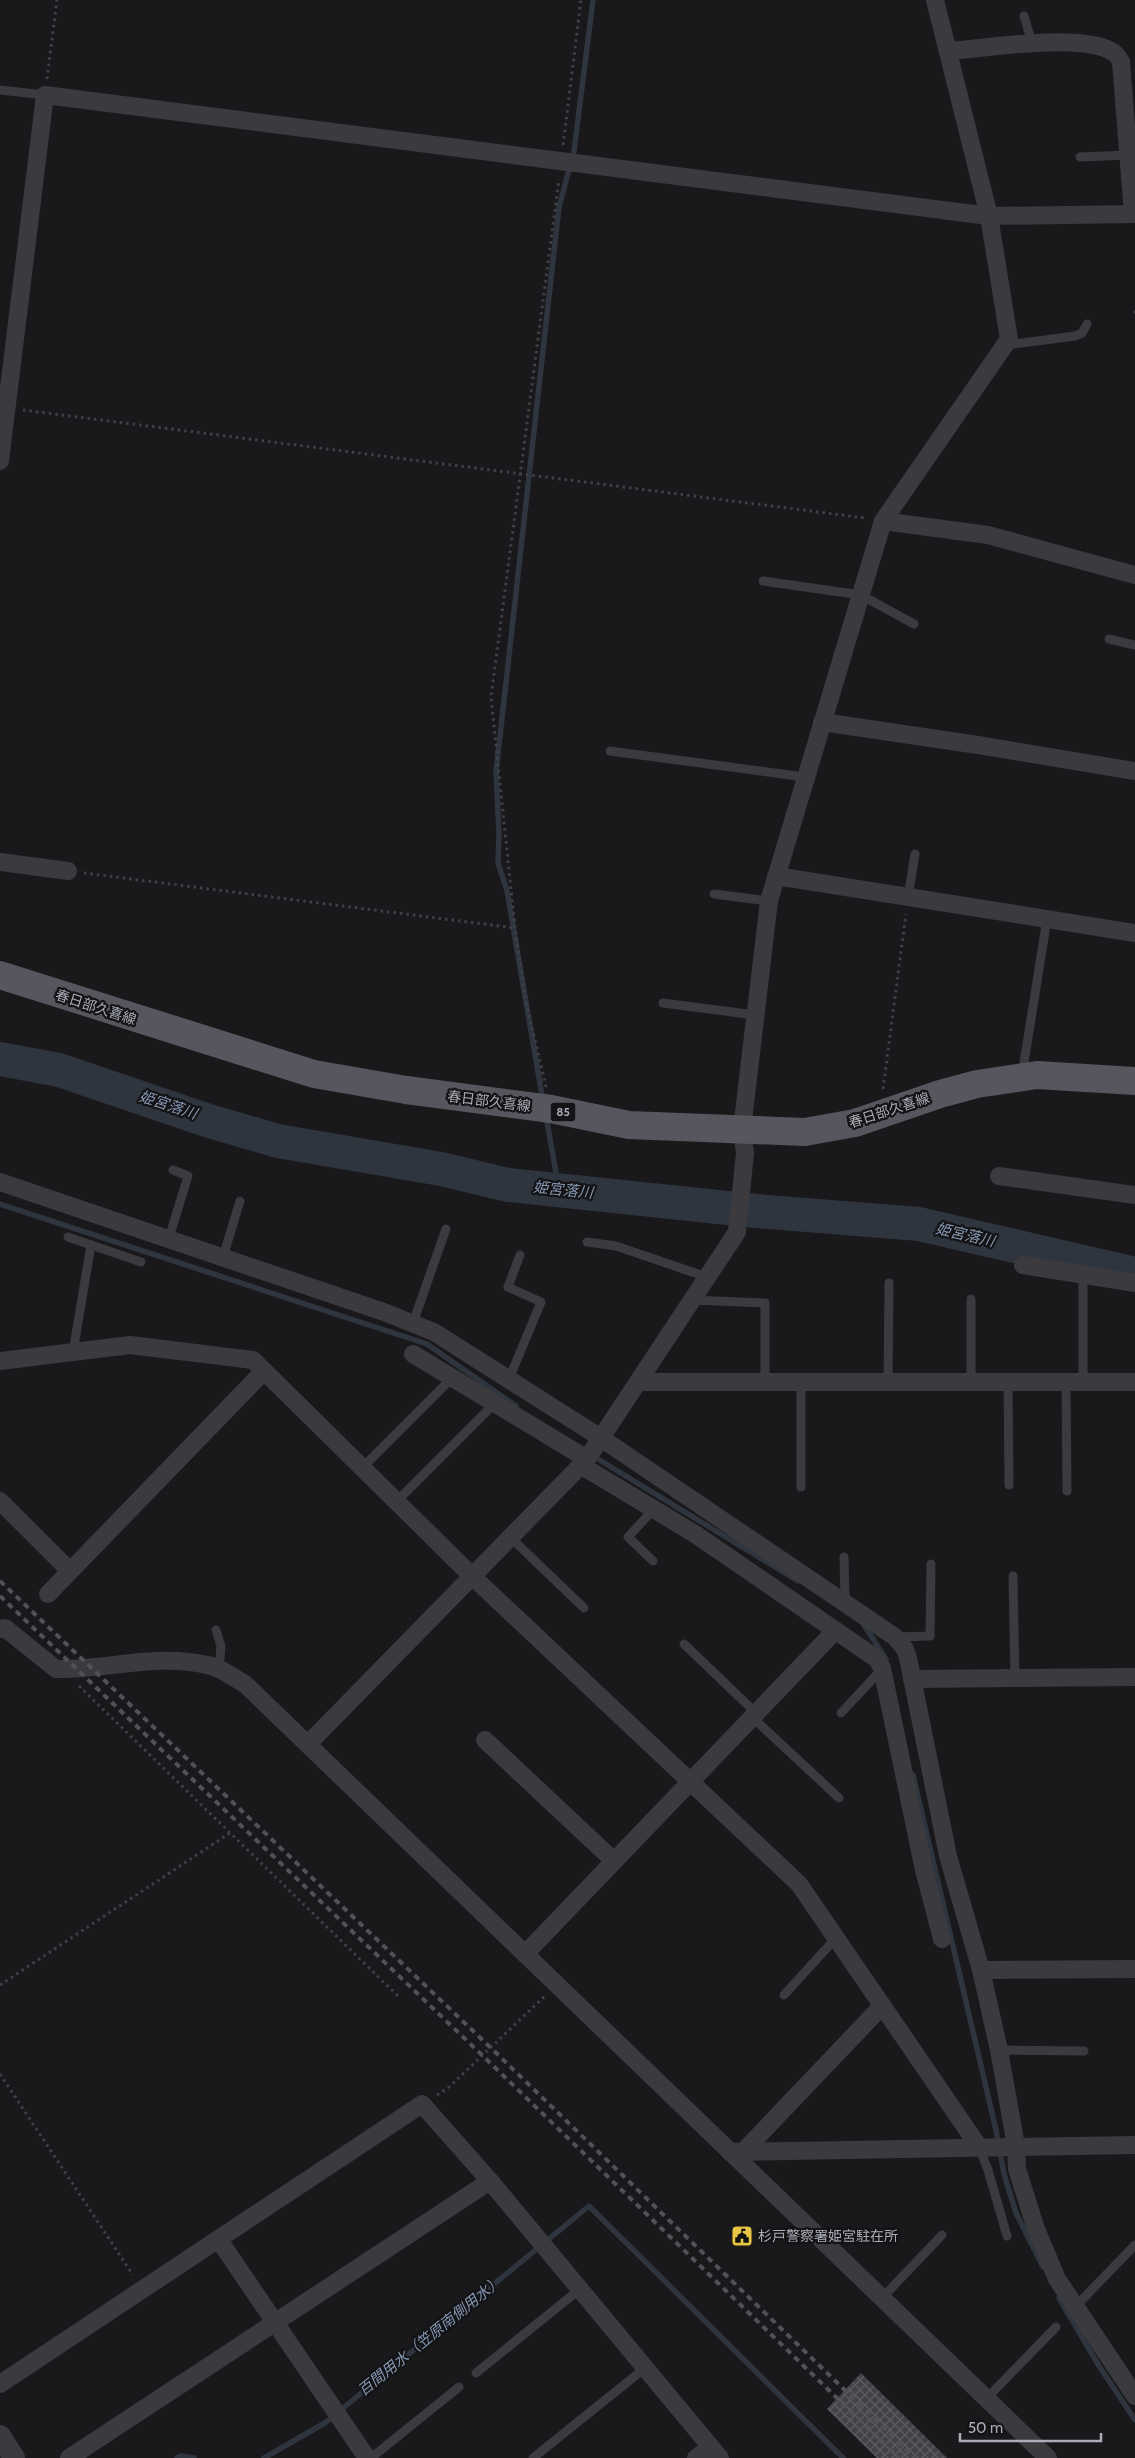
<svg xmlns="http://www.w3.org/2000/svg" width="1135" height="2458" font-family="Cabin,'Noto Sans JP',sans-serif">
<defs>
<pattern id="building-cross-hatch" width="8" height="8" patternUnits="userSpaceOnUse" patternTransform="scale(1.25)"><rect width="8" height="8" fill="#434347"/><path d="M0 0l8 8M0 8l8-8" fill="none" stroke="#5b5c5f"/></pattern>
</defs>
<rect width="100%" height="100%" fill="#19181a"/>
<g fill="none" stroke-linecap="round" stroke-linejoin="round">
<g stroke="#2f353e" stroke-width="5.5">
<polyline points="543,1101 507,891 498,863 499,833 496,772 559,207 574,151 593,0"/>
<polyline points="546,1116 559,1190"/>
<polyline points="0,1204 427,1344 516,1406"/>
<polyline points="593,1456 798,1581"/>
<polyline points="864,1625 886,1659"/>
<polyline points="913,1775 996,2130 1004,2174 1016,2213 1043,2267"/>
<polyline points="1059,2298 1099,2366 1135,2420"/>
<polyline points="177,2458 181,2456 194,2458"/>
<polyline points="264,2458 325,2423 589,2206 843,2458"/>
</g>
<polyline stroke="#2f353e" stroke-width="34" points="0,1059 59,1070 209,1121 278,1141 441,1169 508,1185 756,1211 919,1224 1135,1274"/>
</g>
<polygon fill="url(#building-cross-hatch)" points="861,2373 947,2458 877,2458 827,2409"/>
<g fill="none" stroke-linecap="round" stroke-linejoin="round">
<g stroke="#404146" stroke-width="3" stroke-dasharray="2.5 4" stroke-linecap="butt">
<polyline points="47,79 57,0"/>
<polyline points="563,145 581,0"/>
<polyline points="1134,312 1135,312"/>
<polyline points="23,410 865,518"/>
<polyline points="84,873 515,928"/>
<polyline points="546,1087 525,998 515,928 491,697 559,179"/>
<polyline points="883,1089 906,914"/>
<polyline points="79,1686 399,1997"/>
<polyline points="0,1985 230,1833"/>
<polyline points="0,2074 133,2275"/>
<polyline points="437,2095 449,2087 545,1996"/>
</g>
<g stroke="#3a3a3f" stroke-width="9">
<polyline points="1024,16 1032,43"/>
<polyline points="0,90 45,95"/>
<polyline points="1080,157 1129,155"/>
<polyline points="1006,345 1075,336 1082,333 1087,324"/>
<polyline points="763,581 861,595 914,624"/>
<polyline points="1109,639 1135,645"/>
<polyline points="610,751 805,777"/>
<polyline points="714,894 769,901"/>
<polyline points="908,897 915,854"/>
<polyline points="663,1003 755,1015"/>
<polyline points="1022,1075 1047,919"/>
<polyline points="68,1237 141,1262"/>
<polyline points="169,1238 188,1176 173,1170"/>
<polyline points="587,1242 616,1246 707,1277"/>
<polyline points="223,1257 240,1201"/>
<polyline points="692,1300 765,1303 765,1382"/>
<polyline points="413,1323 446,1229"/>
<polyline points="73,1352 91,1245"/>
<polyline points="509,1379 541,1302 508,1287 520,1255"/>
<polyline points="888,1382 889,1283"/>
<polyline points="971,1382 971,1299"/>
<polyline points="1008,1382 1009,1485"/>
<polyline points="1066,1382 1067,1491"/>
<polyline points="1083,1383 1083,1275"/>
<polyline points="362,1468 453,1377"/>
<polyline points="801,1487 801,1382"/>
<polyline points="396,1502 495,1403"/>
<polyline points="511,1538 584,1608"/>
<polyline points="844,1557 845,1602"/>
<polyline points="653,1561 628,1537 654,1509"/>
<polyline points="1013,1576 1015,1678"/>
<polyline points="216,1630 221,1646 219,1670"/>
<polyline points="895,1637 930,1636 931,1564"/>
<polyline points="684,1644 756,1713"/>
<polyline points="841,1713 882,1669"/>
<polyline points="752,1717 839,1798"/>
<polyline points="784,1995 836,1938"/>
<polyline points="999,2050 1084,2051"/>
<polyline points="979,2147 988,2170 1007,2236"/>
<polyline points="882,2298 942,2235"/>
<polyline points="1075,2307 1135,2245"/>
<polyline points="476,2373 580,2289"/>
<polyline points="986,2399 1056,2327"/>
<polyline points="371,2458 459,2387"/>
<polyline points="533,2458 645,2368"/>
</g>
<g stroke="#3a3a3f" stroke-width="18">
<path d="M949,51c37,-3 130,-18 162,0 5,2 8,7 10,11l12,152"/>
<polyline points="0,461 45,95 989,216 1135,214"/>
<polyline points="883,521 988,535 1135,575"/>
<polyline points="822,722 978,745 1135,771"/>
<polyline points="0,862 68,871"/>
<polyline points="776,876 1135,933"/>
<polyline points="999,1176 1135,1195"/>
<polyline points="0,1182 384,1312 434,1332 601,1438 895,1637 905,1649 908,1658 948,1856 981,1970 999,2050 1016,2146 1017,2169 1036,2229 1057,2279 1135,2396"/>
<polyline points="1023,1265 1135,1283"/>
<polyline points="413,1354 587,1459"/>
<polyline points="0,1361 130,1345 253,1360 473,1577 799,1884 979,2147"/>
<polyline points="638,1382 1135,1382"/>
<polyline points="582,1466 695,1534 877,1659 882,1668 924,1870 942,1939"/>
<polyline points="0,1501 70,1571"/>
<polyline points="48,1594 264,1371"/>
<path d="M0,1629l5,-1 51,41c51,1 101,-16 151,-4 13,2 27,13 38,19l803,774"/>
<polyline points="912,1679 1135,1677"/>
<polyline points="485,1740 614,1861"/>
<polyline points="308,1744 587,1459 737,1232 745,1153 742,1129 769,901 883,521 1009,339 989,216 935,0"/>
<polyline points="525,1954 835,1631"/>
<polyline points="981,1970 1135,1969"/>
<polyline points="730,2152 1135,2145"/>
<polyline points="743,2152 882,2006"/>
<polyline points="219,2240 367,2458"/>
<polyline points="0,2384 422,2104 490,2181 720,2458"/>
<polyline points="69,2458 490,2181"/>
<polyline points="696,2458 710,2447"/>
</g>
<polyline stroke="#3a3a3f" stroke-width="22" points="0,2436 14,2458"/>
<polyline stroke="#56575e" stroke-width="28" points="0,975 314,1074 406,1090 551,1109 629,1125 805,1132 855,1123 940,1094 977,1084 1037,1075 1135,1081"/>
<g stroke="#515258" stroke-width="4" stroke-dasharray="6 5" stroke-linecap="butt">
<polyline points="0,1581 491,2048 915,2458"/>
<polyline points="0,1596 483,2056 899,2458"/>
</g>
</g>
<defs>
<g id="civic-square" transform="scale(1.125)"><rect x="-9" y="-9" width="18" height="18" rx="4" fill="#e8c543" stroke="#141315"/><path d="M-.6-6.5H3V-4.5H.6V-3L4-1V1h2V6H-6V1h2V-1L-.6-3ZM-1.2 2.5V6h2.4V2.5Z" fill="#111"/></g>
</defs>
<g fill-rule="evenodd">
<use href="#civic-square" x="742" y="2236"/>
</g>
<g text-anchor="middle" stroke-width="4.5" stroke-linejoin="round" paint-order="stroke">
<rect fill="#141315" stroke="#7e8088" stroke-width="1" x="550.5" y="1102.5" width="25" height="19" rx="4"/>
<g font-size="12" font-weight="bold" fill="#abaeb9">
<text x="563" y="1116">85</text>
</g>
<g font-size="14" fill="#abaeb9" stroke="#141315">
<text transform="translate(96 1007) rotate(18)" y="5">春日部久喜線</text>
<text transform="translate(489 1101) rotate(7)" y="5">春日部久喜線</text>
<text transform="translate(889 1110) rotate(-18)" y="5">春日部久喜線</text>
</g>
<g font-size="14" fill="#abaeb9" stroke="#141315" text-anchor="start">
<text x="758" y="2241">杉戸警察署姫宮駐在所</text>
</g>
<g font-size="15" font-style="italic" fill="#8597b2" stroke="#141315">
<text transform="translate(168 1105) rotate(18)" y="5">姫宮落川</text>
<text transform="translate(563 1190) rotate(6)" y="5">姫宮落川</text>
<text transform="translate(965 1235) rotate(13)" y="5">姫宮落川</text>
<text transform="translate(430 2336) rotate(-39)" y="5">百間用水（笠原南側用水）</text>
</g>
</g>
<path d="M960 2433v8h141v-8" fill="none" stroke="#abaeb9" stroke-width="2.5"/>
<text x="968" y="2433" font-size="15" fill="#abaeb9" stroke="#141315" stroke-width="4" paint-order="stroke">50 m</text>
</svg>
